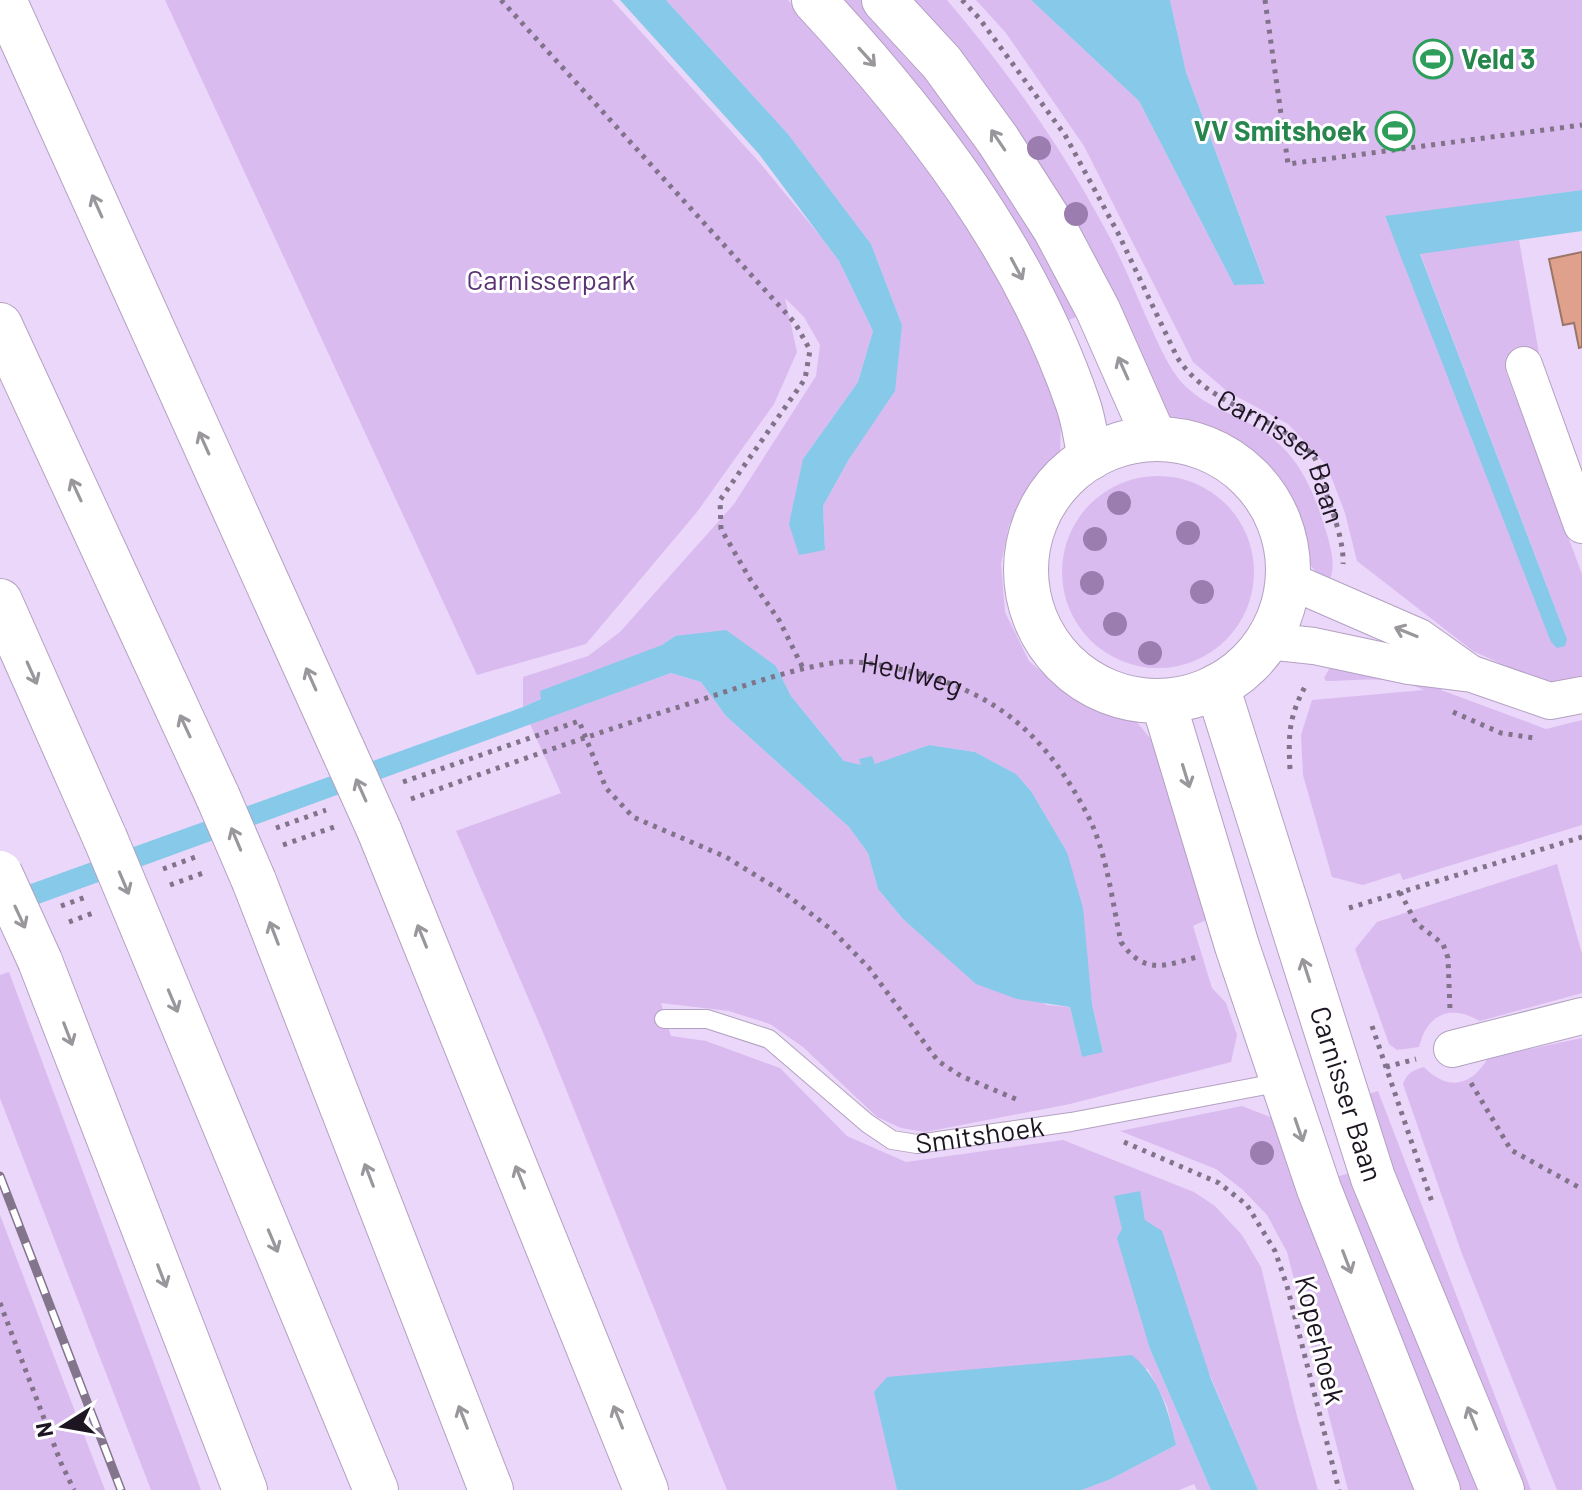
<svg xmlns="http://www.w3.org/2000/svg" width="1582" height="1490" font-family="Barlow,sans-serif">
<rect width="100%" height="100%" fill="#ebd7f9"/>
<g fill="#dabbf0">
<polygon points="165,0 612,0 760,163 821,237 839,261 873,331 858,382 803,459 825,550 823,506 849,459 902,325 871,244 788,134 666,0 788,0 935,170 1027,329 1061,406 1060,458 1032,486 1009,525 1001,564 1005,612 1029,661 1060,688 1100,712 1136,721 1163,754 1217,915 1193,926 1212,988 1226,1003 1237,1035 1231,1062 1070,1104 925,1132 901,1128 877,1117 803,1047 770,1024 729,1011 661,1003 671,1036 706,1041 780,1068 847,1136 906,1162 1063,1140 1194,1192 1215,1206 1242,1235 1261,1267 1297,1416 1318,1490 1258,1490 1145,1220 1139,1191 1127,1195 1123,1229 1150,1349 1211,1490 1197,1490 1194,1484 1179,1490 1082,1490 1111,1479 1176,1445 1167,1406 1148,1369 875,1392 897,1490 727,1490 545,1037 456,831 561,793 530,724 671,673 701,682 726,716 849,827 868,853 878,889 903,919 934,946 1047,1005 1070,1007 1082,1057 1103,1051 1092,1004 1087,956 1067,852 1031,791 1016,774 975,752 929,745 875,765 853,765 844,761 791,696 776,666 675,636 662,645 523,707 523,677 588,656 620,632 734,504 816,376 820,345 804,317 785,298 797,352 774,404 697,512 586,644 477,675"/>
<polygon points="831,0 868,0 933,74 1083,314 1057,325"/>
<path d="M903,0h44c59,69 113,145 156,225 17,30 30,62 44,94 9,19 18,42 31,59 21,26 49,33 76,48 42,23 58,60 71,102 5,16 12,38 4,53 -26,-11 -28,-44 -37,-68 -5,-15 -14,-29 -26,-41 -29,-30 -61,-34 -96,-52z"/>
<polygon points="976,0 1031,0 1139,101 1234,285 1265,283 1186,72 1170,0 1582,0 1582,190 1385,217 1567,639 1420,253 1519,240 1540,359 1506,372 1582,574 1582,679 1562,684 1541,682 1473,651 1357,561 1345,513 1327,466 1288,424 1228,392 1193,362 1084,146 1006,33"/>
<circle cx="1158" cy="572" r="96"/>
<path d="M1332,664l111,22 -2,4 105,39 36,-9v105l-179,55 -3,-7 -37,12 -31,-8 -29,-102 -2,-40 11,-35 112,-10c-30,-15 -64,-10 -98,-9l-2,-3z"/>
<path d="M1557,864l25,90v39l-102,28c-30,-17 -53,-7 -61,26l-22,3 -8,-6 -34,-95 22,-27z"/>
<polygon points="9,972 201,1490 151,1490 0,1098 0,975"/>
<path d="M1582,1038v452h-25l-95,-236 -59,-170c4,-11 10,-14 21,-17 23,24 47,20 64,-9z"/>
<polygon points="1378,1091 1531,1490 1509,1490 1356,1098"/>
<polygon points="1242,1106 1280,1121 1421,1490 1348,1490 1287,1252 1267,1215 1243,1190 1216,1169 1120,1131"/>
<polygon points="1356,1171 1485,1490 1449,1490 1330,1179"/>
<polygon points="0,1215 105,1490 0,1490"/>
</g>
<g fill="#86c9e8">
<polygon points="620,0 666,0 788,134 871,244 902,325 895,391 849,459 823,506 825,550 799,555 789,524 803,459 858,382 873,331 839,261 759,154"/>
<polygon points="1031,0 1170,0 1186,72 1265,284 1234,285 1139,101"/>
<polygon points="1582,190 1582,231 1420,254 1567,639 1565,646 1557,648 1551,642 1385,216"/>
<polygon points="726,630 776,666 791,696 844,761 861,765 859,759 872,756 875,764 929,745 975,752 1016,774 1031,791 1067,852 1083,908 1092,1004 1103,1052 1082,1057 1070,1007 1017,999 976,984 903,919 878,889 868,853 849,827 726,716 701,682 671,673 0,918 0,895 523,707 541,699 540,691 662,645 675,636"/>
<polygon points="1140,1191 1145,1220 1162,1231 1211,1379 1258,1490 1211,1490 1150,1349 1117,1238 1122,1229 1114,1196"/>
<path d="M1132,1355c28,24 36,55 44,90l-65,34 -29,11h-185l-23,-98 13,-15z"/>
</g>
<polygon fill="#dfa18b" stroke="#9a7669" stroke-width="2" points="1582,252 1582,347 1579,348 1574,323 1563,325 1549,259"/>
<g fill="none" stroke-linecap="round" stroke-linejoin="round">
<g stroke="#b3a1c1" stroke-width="20">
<g id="lane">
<path id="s3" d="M664,1019h43l62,20 98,84 25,17 25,4 154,-22 211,-40"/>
</g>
</g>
<g stroke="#b3a1c1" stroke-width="38">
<g id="street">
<polyline points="1524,365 1582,525"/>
<polyline points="1288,580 1419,637 1467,671"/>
<polyline points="1267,641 1314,646 1408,666 1472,674 1550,701 1582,695"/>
<polyline points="1452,1049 1582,1016"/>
</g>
</g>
<g stroke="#b3a1c1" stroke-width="46">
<g id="secondary">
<path d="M814,0c110,119 211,249 264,404 6,17 8,36 12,54"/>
<polyline points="884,0 942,63 998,140 1055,229 1098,310 1155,439"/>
<circle cx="1157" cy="570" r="131"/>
<path id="s4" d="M1217,686l156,492 129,312"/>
<polyline points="1163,701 1237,946 1319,1189 1438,1490"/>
</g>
</g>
<g stroke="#b3a1c1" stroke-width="46">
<g id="highway">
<polyline points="4,0 343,750"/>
<polyline points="0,325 218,797"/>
<polyline points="0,601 105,838"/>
<polyline points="379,830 646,1490"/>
<polyline points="254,881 491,1490"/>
<polyline points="143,929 376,1490"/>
<polyline points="40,961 245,1490"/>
</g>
</g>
<g stroke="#81738a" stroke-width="5" stroke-dasharray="4 6" stroke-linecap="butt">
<polyline points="501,0 795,323 810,350 805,379 720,500 721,529 750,579 779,620 804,670"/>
<path id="s1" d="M962,0l17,18 86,117 53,98 59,124c31,49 94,56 134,96 9,10 13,33 17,46 7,19 16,45 15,65"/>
<polyline points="1265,0 1288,164 1582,125"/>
<polyline points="1453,712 1501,733 1534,738"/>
<path d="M1290,769c-2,-35 -1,-54 17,-86"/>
<polyline points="403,782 579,721 606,788 633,817 726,857 783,892 832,930 869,968 938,1061 961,1076 1018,1100"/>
<path id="s2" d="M411,799c86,-31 171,-61 258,-89 53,-16 108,-38 163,-47 23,-4 49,2 72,7 89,20 141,63 183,144 20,38 25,87 34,128 23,33 43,24 76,15"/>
<polyline points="276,828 326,810"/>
<polyline points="283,845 334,827"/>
<polyline points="163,869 198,856"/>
<polyline points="170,885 206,872"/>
<polyline points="1400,892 1416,923 1443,944 1448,958 1450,1010"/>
<polyline points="61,906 86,897"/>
<polyline points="1349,908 1582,837"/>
<polyline points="69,922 93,913"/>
<polyline points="1372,1026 1432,1202"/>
<polyline points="1386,1067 1416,1059"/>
<polyline points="1471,1083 1511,1150 1582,1189"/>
<polyline points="1124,1142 1219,1183 1247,1205 1275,1251 1287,1286 1339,1490"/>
<polyline points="0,1303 61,1463 74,1490"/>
</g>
<use href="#lane" stroke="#fff" stroke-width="18"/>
<use href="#street" stroke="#fff" stroke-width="36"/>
<use href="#secondary" stroke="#fff" stroke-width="44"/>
<use href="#highway" stroke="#fff" stroke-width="44"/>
<g stroke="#83758c" stroke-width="9">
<polyline id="rail" points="0,1176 121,1490"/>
</g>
<use href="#rail" stroke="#fff" stroke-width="6" stroke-dasharray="18" stroke-linecap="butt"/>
<g stroke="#b3a1c1" stroke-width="46" stroke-linecap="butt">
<g id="highway-bridge">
<polyline points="343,750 379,830"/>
<polyline points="218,797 254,881"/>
<polyline points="105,838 143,929"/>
<polyline points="0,873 40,961"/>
</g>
</g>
<use href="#highway-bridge" stroke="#fff" stroke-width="44"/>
</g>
<g fill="#9b7daf">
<circle cx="1039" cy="148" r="12"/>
<circle cx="1076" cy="214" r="12"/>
<circle cx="1119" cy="503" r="12"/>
<circle cx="1188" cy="533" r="12"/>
<circle cx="1095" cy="539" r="12"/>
<circle cx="1092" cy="583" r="12"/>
<circle cx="1202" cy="592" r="12"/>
<circle cx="1115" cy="624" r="12"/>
<circle cx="1150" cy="653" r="12"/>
<circle cx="1262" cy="1153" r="12"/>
</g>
<defs><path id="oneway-shaft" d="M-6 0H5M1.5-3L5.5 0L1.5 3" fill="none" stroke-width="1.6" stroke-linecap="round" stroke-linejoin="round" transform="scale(2)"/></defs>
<g stroke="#99969c">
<use href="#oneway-shaft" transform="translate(867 57) rotate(48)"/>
<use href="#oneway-shaft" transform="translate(998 140) rotate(-124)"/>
<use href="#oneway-shaft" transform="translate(97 206) rotate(-114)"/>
<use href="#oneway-shaft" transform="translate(1017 269) rotate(62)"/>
<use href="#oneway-shaft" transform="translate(1123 368) rotate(-114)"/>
<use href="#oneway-shaft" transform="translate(204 443) rotate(-114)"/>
<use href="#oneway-shaft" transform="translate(76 490) rotate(-115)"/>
<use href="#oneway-shaft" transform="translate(1406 632) rotate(-158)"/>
<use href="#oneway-shaft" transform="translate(32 673) rotate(66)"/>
<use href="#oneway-shaft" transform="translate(311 679) rotate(-114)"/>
<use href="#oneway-shaft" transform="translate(185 726) rotate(-115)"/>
<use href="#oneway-shaft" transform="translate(1186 776) rotate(73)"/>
<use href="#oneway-shaft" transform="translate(361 790) rotate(-114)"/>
<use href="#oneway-shaft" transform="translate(236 839) rotate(-113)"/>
<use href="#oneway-shaft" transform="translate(124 883) rotate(67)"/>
<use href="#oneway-shaft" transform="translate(20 917) rotate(65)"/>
<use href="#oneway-shaft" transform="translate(274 933) rotate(-111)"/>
<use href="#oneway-shaft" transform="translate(422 936) rotate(-112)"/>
<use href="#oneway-shaft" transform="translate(1306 970) rotate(-108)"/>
<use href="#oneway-shaft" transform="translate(173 1001) rotate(67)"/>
<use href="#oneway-shaft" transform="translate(68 1034) rotate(69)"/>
<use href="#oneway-shaft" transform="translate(1299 1130) rotate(71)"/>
<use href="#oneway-shaft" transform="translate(369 1175) rotate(-111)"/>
<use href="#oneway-shaft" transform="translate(520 1177) rotate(-112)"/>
<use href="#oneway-shaft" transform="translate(273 1241) rotate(67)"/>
<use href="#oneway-shaft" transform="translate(1347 1262) rotate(69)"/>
<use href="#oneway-shaft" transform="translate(162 1276) rotate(69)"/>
<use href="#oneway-shaft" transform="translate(463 1417) rotate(-111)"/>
<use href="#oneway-shaft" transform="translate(618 1417) rotate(-112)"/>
<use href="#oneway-shaft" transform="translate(1472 1418) rotate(-112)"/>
</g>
<defs>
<g id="stadium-ring" transform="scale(2)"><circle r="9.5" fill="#fff" stroke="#2e9e5b" stroke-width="1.5"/><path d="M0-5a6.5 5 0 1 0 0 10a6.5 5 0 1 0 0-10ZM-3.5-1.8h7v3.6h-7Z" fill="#2e9e5b"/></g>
</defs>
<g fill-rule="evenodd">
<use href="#stadium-ring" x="1433" y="59"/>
<use href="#stadium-ring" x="1395" y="131"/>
</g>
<g text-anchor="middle" stroke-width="6" stroke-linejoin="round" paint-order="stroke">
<g font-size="28" font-weight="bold" fill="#27864d" stroke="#fff" text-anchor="start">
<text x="1461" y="69">Veld 3</text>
<text x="1367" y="141" text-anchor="end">VV Smitshoek</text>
</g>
<g font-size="28" fill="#5a3372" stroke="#fff">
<text x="551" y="290">Carnisserpark</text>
</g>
<g font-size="28" fill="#1d1622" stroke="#fff">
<text dy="10" stroke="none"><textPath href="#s1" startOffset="568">Carnisser Baan</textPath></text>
<text dy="10" stroke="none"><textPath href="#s2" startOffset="524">Heulweg</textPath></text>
<text dy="10" stroke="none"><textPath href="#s4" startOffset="428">Carnisser Baan</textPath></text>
<text dy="10" stroke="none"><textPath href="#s3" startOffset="356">Smitshoek</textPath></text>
<text transform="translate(1320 1340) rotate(76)" y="10">Koperhoek</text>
</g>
</g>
<g transform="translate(64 1426) rotate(259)" stroke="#ffffff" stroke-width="6" paint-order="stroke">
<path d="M0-6L14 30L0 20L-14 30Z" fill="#1d1622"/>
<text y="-12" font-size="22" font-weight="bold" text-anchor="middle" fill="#1d1622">N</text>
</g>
</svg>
